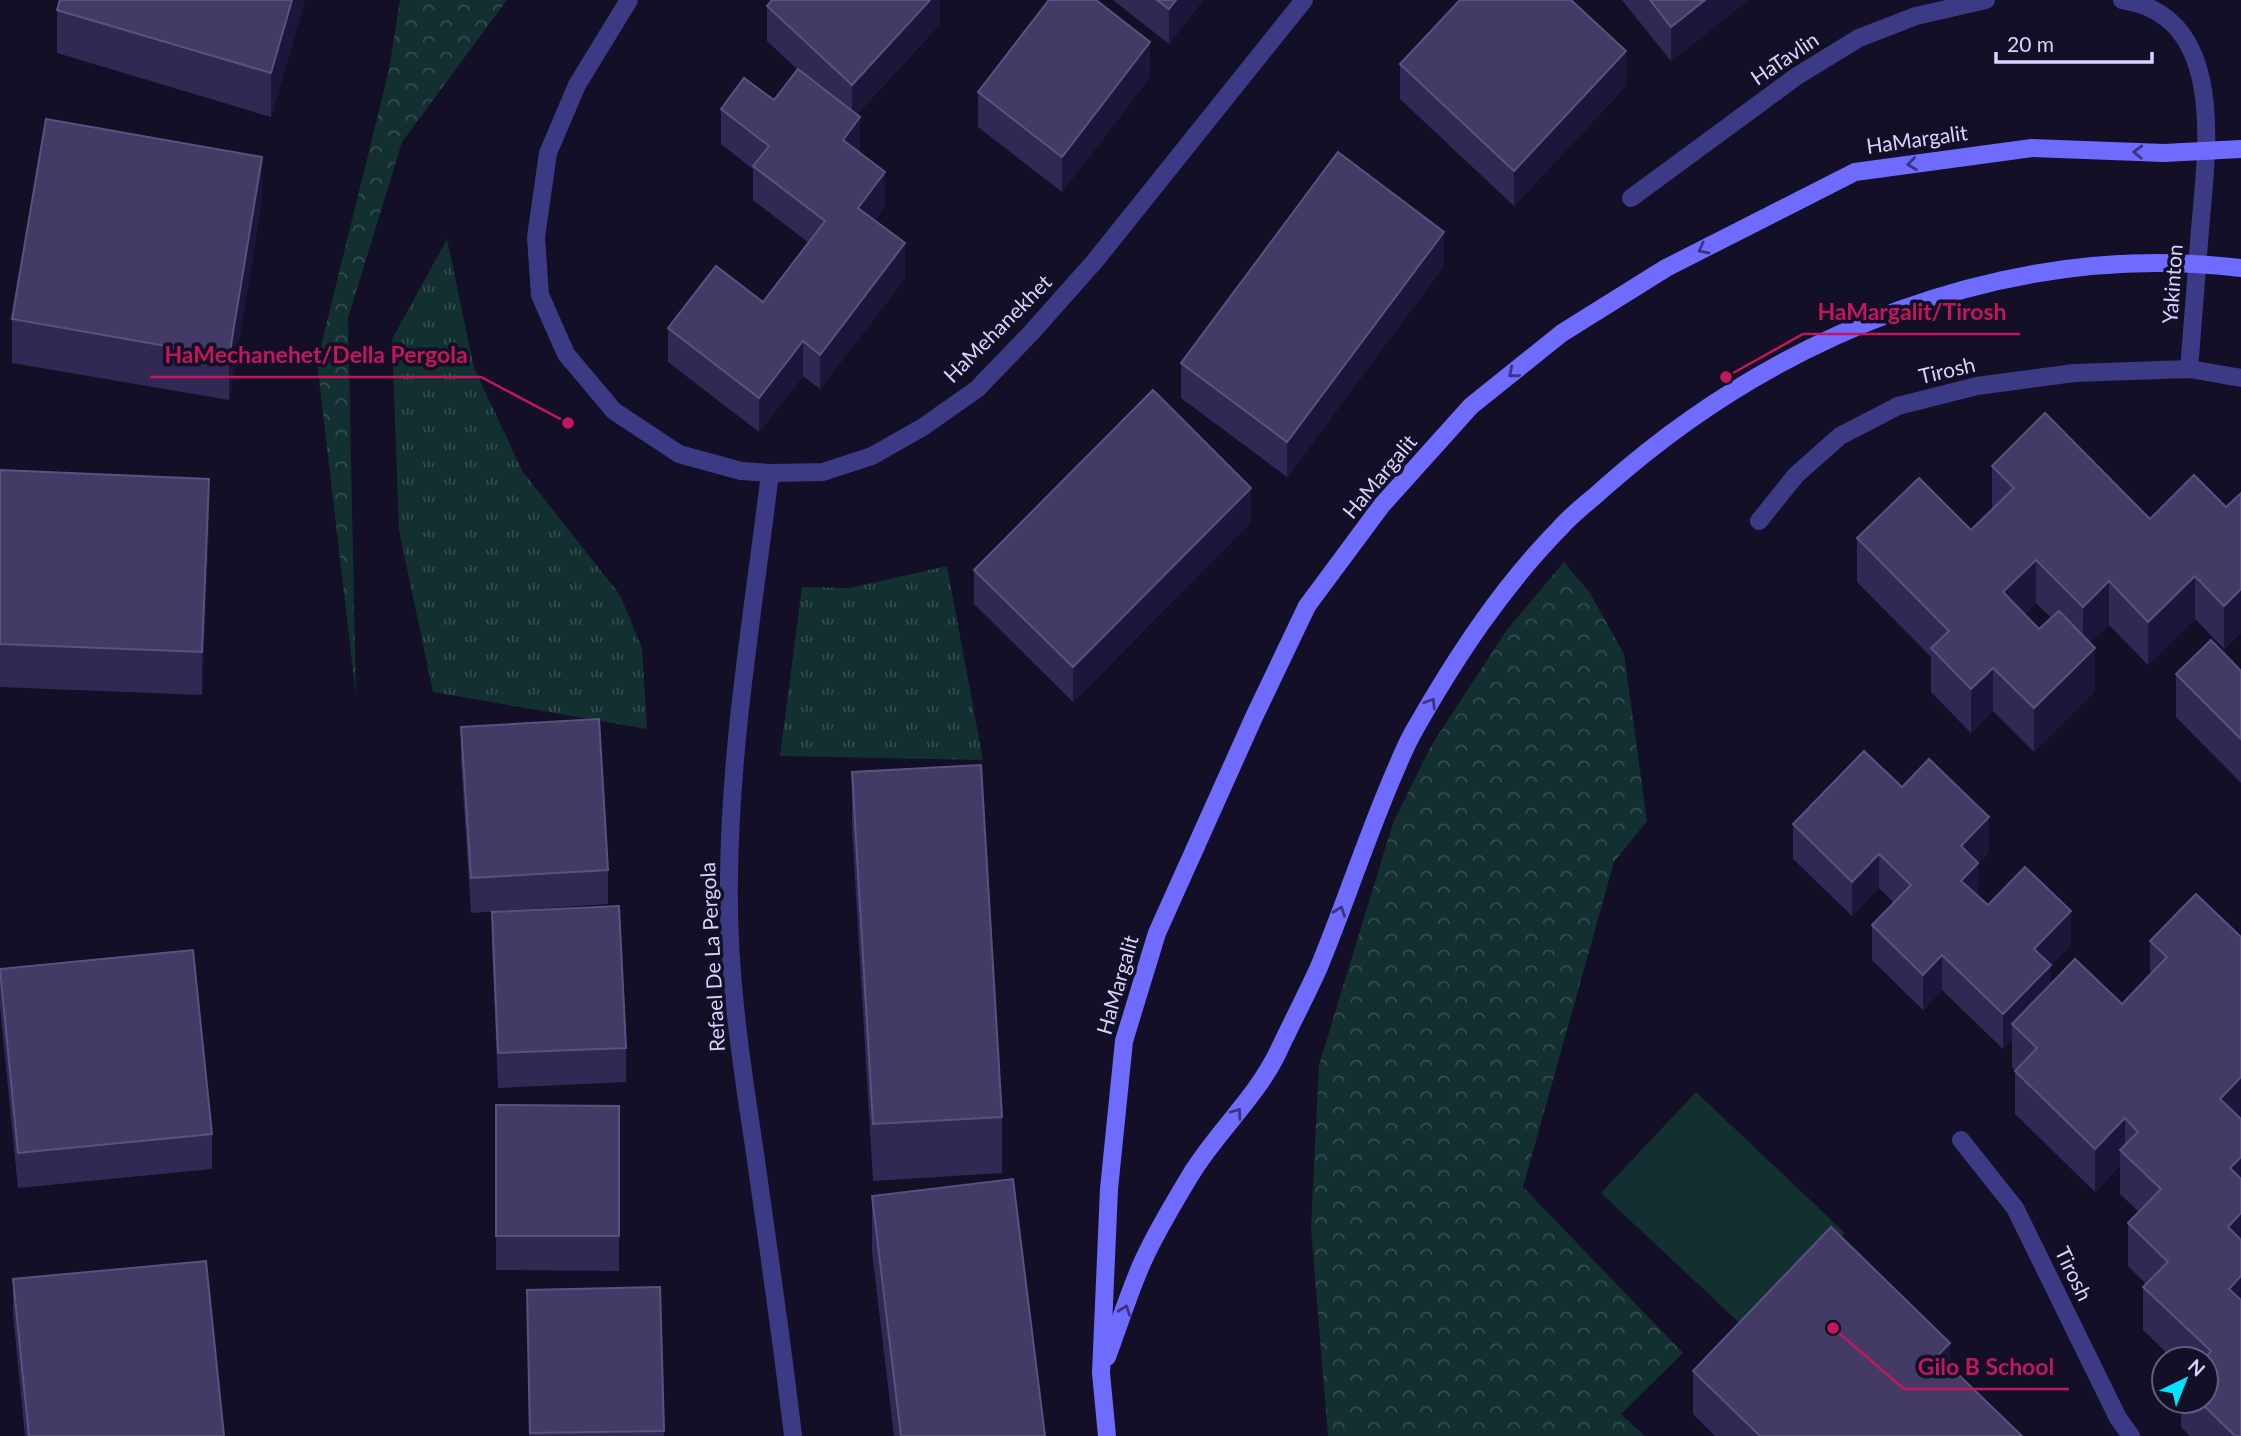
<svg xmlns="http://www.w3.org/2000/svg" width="2241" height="1436" font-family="Lato,sans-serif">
<defs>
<pattern id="forest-crowns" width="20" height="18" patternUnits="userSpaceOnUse" patternTransform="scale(1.75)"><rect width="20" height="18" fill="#12302f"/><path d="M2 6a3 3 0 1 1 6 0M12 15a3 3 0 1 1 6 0" fill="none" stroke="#344d4e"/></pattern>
<pattern id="park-tufts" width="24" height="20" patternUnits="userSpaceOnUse" patternTransform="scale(1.75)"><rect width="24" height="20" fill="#12302f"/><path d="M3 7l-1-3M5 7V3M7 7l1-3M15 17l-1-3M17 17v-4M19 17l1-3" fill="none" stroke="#344d4e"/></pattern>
</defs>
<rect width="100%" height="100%" fill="#130f26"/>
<polygon fill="#12302f" points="1696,1092 1845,1233 1750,1333 1601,1193"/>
<g fill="url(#forest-crowns)">
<polygon points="400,0 507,0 402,142 348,318 356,696 317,362 389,70"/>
<polygon points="1564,562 1590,593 1624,654 1647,821 1614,862 1523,1187 1683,1353 1621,1414 1645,1436 1328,1436 1311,1228 1319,1065 1393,823 1431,746 1506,631"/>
</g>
<g fill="url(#park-tufts)">
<polygon points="447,239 474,368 523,472 620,595 642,648 647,729 433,692 399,530 392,339"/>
<polygon points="947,566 983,760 780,756 802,587 850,588"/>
</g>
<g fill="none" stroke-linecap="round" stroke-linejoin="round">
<g stroke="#3d3a85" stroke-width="18">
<polyline points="629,0 577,85 548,153 536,237 540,295 566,354 614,411 679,454 741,471 770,473 823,472 872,456 923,427 977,389 1031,333 1095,261 1304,0"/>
<path d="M2122,0c107,16 84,154 78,230 -4,47 -7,93 -11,139"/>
<polyline points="1631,198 1797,76 1859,38 1916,16 1986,0"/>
<path d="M770,473c-16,134 -40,270 -41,406 -2,91 12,183 26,274 13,94 27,188 38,283"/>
<polyline points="1759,521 1796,475 1840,436 1898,406 1977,386 2074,373 2189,369 2241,378"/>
<polyline points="1961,1140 2015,1208 2118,1418 2131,1436"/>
</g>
<g stroke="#6f6bff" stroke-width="18">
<path d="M1107,1357c12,-32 22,-65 36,-96 14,-31 33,-62 50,-90 26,-41 64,-75 85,-119 13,-28 28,-56 41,-85 26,-63 47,-128 74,-191 7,-16 13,-32 22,-47 41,-72 87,-142 145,-201 13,-15 30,-27 44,-40 173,-154 404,-248 637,-220"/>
<polyline points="1107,1436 1101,1373 1109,1189 1124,1041 1157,933 1254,717 1307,606 1382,505 1471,406 1562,333 1666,268 1855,172 2032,148 2164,153 2241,149"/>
</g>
</g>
<g fill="#312854" fill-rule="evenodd">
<polygon points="305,0 271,117 57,53 57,10"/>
<polygon points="940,0 940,24 857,114 859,152 885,207 875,220 905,278 820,389 803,376 759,432 668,362 668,328 763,302 809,243 753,200 753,169 721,144 721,109 774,100 799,71 767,41 767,6"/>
<polygon points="1113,0 1203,0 1169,44"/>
<polygon points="1622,0 1748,0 1671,61"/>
<polygon points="1400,64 1626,86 1514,206 1400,99"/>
<polygon points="1150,77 1062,192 978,127 978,92"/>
<polygon points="262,200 229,400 12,363 12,319"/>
<polygon points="1444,266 1287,477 1181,398 1181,363"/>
<path d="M1992,466l158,53 76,-12 15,-14v139l-17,17 -29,-30 -47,46 -39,-40 -19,18 5,48 -61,61 -41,-41 -22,22 -40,-41v-35l-74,-75v-44l114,-8 21,-20zM2036,603l15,15 -12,11 -14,-15z"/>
<polygon points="0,470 209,522 202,695 0,687"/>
<polygon points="1251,522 1073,702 974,604 974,570"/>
<polygon points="2241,671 2241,783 2176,717 2176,674"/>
<polygon points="461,727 608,870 608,904 471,913 461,761"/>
<polygon points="852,772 1002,1117 1002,1173 873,1181 852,828"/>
<polygon points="1902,787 1989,852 1978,863 1978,896 1988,905 2071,945 2051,966 2051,983 2122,1004 2150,975 2150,941 2196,894 2241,1436 2190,1436 2181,1427 2181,1401 2206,1401 2206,1359 2173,1359 2143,1330 2143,1287 2146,1284 2128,1266 2128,1223 2139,1212 2120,1194 2120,1166 2095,1192 2015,1114 2015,1070 2012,1067 2012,1039 2003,1049 1942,990 1923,1010 1872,960 1872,925 1894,903 1879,888 1852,916 1793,859 1793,824"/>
<polygon points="492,912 626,1048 626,1082 498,1088 492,946"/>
<polygon points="0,969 212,1134 212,1169 18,1188 0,1006"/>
<polygon points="496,1105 619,1106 619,1271 496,1270"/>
<polygon points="872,1196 1045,1436 894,1436 872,1252"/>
<polygon points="13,1279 224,1436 25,1436 13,1314"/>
<polygon points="660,1287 664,1436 529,1436 527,1290"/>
<polygon points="1950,1367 2022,1436 1715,1436 1693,1414 1693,1371"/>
</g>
<g fill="#1d163a">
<polygon points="292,0 305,0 271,117 271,73"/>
<polygon points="930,0 940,0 940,24 852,119 852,85"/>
<polygon points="1176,0 1203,0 1169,44 1169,9"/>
<polygon points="1705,0 1748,0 1671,61 1671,27"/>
<polygon points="1150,42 1150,77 1062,192 1062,157"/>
<polygon points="1626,51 1626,86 1514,206 1514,171"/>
<polygon points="860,117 860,151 843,174 843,140"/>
<polygon points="262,157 262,200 229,400 229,357"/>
<polygon points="885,172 885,207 858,242 858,208"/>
<polygon points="1444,232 1444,266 1287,477 1287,442"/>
<polygon points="905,243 905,278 820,389 820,355"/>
<polygon points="803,341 803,376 759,432 759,398"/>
<polygon points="209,479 209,522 202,695 202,652"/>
<polygon points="1251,488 1251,522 1073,702 1073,667"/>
<polygon points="2036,560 2036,603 2003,635 2003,592"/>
<polygon points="2195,576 2195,619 2148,665 2148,622"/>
<polygon points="2109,581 2109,625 2083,650 2083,607"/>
<polygon points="2241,589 2241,632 2224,649 2224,606"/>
<polygon points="2095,648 2095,691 2034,752 2034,708"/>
<polygon points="1993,668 1993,711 1971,733 1971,689"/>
<polygon points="1989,817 1989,852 1978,863 1978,897 1961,915 1961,846"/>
<polygon points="1879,854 1879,888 1852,916 1852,882"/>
<polygon points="2071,911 2071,945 2051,966 2051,999 2012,1024 2012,1039 2003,1049 2003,1014 2034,949"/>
<polygon points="1942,955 1942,990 1923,1010 1923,975"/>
<polygon points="2241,1077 2241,1121 2220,1099"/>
<polygon points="2125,1118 2125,1155 2120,1150 2120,1166 2095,1192 2095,1149"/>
<polygon points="2241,1157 2241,1200 2230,1168"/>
<polygon points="2241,1213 2241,1257 2228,1227"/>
<polygon points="2241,1276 2241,1320 2229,1289"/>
<polygon points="1950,1343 1950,1386 1938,1355"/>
</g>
<g fill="#433a66" stroke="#5a527e" stroke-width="2">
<polygon points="60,0 292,0 271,73 57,10"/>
<polygon points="772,0 930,0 852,85 767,6"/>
<polygon points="1049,0 1096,0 1150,42 1062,157 978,92"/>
<polygon points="1157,0 1176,0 1169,9"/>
<polygon points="1460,0 1571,0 1626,51 1514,171 1400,64"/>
<polygon points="1650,0 1705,0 1671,27"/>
<polygon points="798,69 860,117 843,140 885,172 858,208 905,243 820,355 803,341 759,398 668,328 716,266 763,302 825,221 753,166 769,146 721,109 744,78 774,100"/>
<polygon points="46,119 262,157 229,357 12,319"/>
<polygon points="1338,152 1444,232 1287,442 1181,363"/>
<polygon points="1153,390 1251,488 1073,667 974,570"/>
<polygon points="2045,413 2150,519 2194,475 2226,507 2241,493 2241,589 2224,606 2195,576 2148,622 2109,581 2083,607 2036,560 2003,592 2039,629 2059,611 2095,648 2034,708 1993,668 1971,689 1931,648 1949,631 1857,538 1919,478 1971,530 2014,488 1992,466"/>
<polygon points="0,470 209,479 202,652 0,644"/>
<polygon points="2211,640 2241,671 2241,739 2176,674"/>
<polygon points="599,719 608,870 471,878 461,727"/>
<polygon points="1864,751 1902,787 1929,759 1989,817 1961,846 1978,863 1961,881 1988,905 2025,867 2071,911 2034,949 2051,965 2003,1014 1942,955 1923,975 1872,925 1911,885 1879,854 1852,882 1793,824"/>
<polygon points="981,765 1002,1117 873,1124 852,772"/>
<polygon points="2196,894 2241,937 2241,1077 2220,1099 2241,1119 2241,1157 2230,1168 2241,1179 2241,1213 2228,1227 2241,1240 2241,1276 2229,1289 2241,1300 2241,1436 2235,1436 2199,1401 2206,1401 2206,1359 2204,1359 2211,1351 2143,1287 2168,1262 2128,1223 2161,1189 2120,1150 2138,1132 2125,1118 2095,1149 2015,1071 2037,1048 2012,1024 2075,959 2122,1004 2167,957 2150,941"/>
<polygon points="619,906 626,1048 498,1053 492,912"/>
<polygon points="193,950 212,1134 18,1153 0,969"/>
<polygon points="496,1105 619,1106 619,1236 496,1236"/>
<polygon points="1013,1179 1045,1436 901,1436 872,1196"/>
<polygon points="1831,1227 1950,1343 1938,1355 2022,1436 1760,1436 1693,1371"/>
<polygon points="206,1261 224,1436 29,1436 13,1279"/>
<polygon points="660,1287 664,1431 530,1433 527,1290"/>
</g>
<defs><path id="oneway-chevron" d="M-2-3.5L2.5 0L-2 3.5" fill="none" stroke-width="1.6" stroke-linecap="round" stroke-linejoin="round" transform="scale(1.75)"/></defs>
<g stroke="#38347d">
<use href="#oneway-chevron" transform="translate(2138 152) rotate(-178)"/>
<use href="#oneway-chevron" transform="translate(1912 164) rotate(172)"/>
<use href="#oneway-chevron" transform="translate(1703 249) rotate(152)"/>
<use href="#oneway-chevron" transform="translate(1513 373) rotate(141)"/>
<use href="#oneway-chevron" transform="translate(1431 703) rotate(-58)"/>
<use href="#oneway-chevron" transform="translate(1340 911) rotate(-70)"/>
<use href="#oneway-chevron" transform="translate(1237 1113) rotate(-54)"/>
<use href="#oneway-chevron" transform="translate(1125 1310) rotate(-70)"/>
</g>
<g text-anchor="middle" stroke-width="7" stroke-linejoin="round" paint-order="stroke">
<g font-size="21" fill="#d9d4ff" stroke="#130f26">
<text transform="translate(1785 59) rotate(-34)" y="7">HaTavlin</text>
<text transform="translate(1917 140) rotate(-8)" y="7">HaMargalit</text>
<text transform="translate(2173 284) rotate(-86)" y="7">Yakinton</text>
<text transform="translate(998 329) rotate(-45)" y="7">HaMehanekhet</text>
<text transform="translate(1947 371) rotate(-13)" y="7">Tirosh</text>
<text transform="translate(1380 477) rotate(-50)" y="7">HaMargalit</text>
<text transform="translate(713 957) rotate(-93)" y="7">Refael De La Pergola</text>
<text transform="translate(1118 985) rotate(-74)" y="7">HaMargalit</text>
<text transform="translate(2073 1274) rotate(64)" y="7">Tirosh</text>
</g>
</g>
<path fill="none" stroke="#c2185b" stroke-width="2.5" d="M1726 377L1803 334H2020M568 423L481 377H150M1833 1328L1904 1389H2069"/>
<g fill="#c2185b" stroke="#130f26" stroke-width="2.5">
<circle cx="1726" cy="377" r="7"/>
<circle cx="568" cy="423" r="7"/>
<circle cx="1833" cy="1328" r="7"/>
</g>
<g font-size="23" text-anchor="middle" font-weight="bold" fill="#c2185b" stroke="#130f26" stroke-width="7" stroke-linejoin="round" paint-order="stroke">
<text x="1912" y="320">HaMargalit/Tirosh</text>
<text x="316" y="363">HaMechanehet/Della Pergola</text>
<text x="1986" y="1375">Gilo B School</text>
</g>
<g transform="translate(2185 1380) rotate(43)"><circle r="33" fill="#130f26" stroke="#625e7d" stroke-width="2"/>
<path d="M0-5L12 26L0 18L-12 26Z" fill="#00e5ff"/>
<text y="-10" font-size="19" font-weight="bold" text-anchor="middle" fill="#d9d4ff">N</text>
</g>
<path d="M1996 52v10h156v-10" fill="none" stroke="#d9d4ff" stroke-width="3.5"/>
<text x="2007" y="52" font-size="21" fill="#d9d4ff" stroke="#130f26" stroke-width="5" paint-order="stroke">20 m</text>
</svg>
